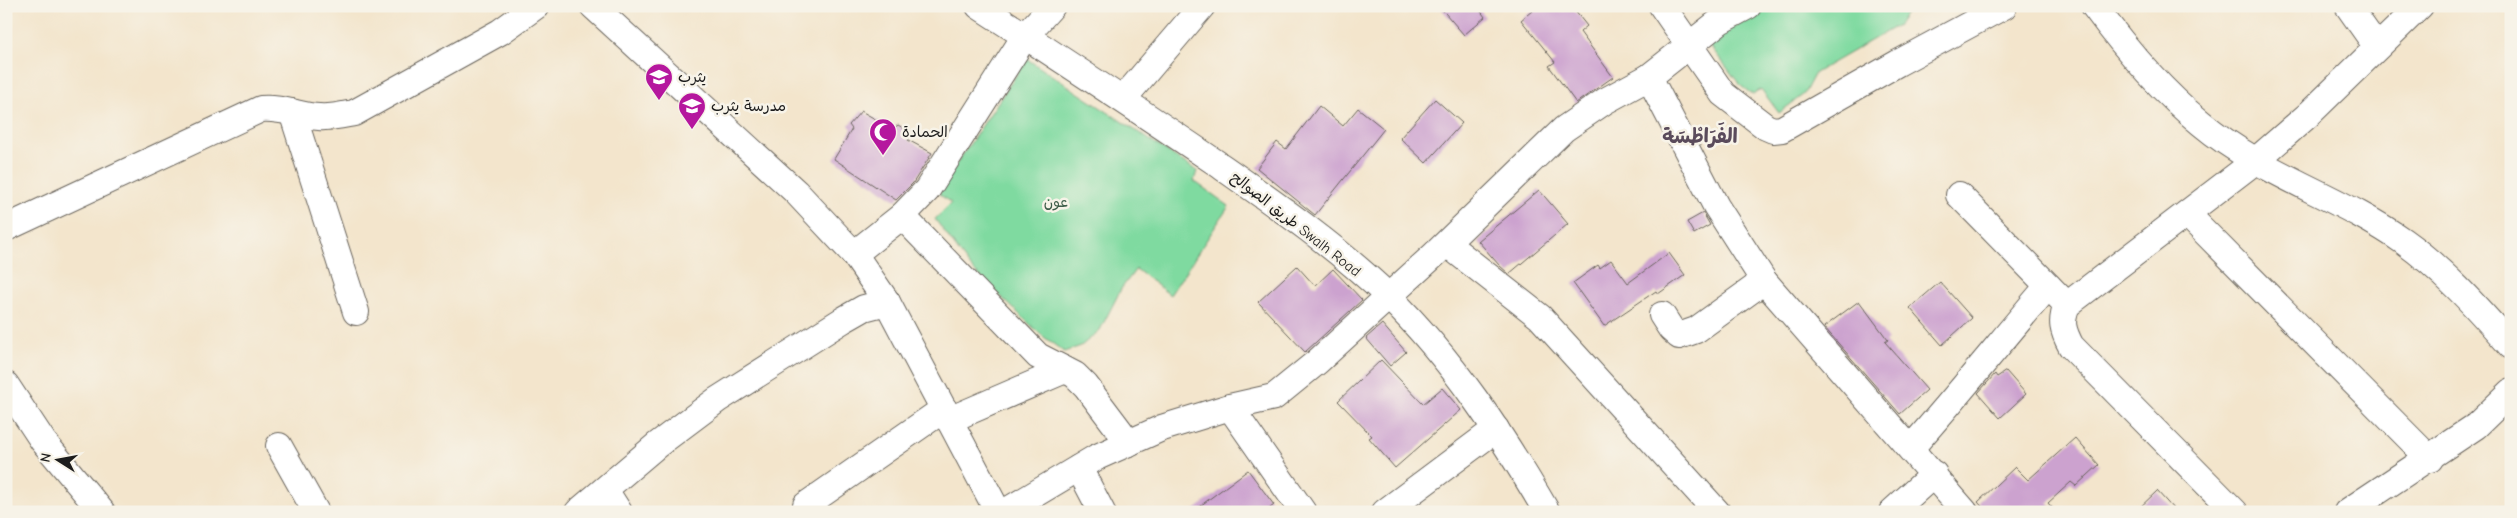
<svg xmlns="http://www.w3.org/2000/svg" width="2517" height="518" font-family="'Comic Neue','Playpen Sans Arabic',sans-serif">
<rect width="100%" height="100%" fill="#f7f3e8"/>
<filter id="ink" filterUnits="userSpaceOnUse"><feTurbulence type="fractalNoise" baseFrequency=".02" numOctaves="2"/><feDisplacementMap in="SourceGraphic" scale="10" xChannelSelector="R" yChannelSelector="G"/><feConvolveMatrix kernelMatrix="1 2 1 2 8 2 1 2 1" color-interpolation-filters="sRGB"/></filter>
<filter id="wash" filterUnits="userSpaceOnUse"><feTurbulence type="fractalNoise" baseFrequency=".0096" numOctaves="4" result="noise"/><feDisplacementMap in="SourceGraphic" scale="20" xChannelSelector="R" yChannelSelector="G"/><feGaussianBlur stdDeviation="1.12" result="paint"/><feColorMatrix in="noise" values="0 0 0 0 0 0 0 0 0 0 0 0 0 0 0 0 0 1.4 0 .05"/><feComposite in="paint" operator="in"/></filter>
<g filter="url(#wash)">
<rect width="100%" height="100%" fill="#f3e5cc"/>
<g fill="#7fdaa0" stroke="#4e7b5e">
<polygon points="1770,6 1911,6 1898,25 1815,73 1804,94 1779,113 1761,89 1753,95 1741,86 1707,42"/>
<polygon points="1027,59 1197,171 1194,181 1229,206 1170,295 1136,269 1121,289 1100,330 1081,346 1064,352 1040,334 970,267 935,219 951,203 939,194 945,181"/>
</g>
<g id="blocks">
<g fill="#cca2cf">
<polygon points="1439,6 1477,6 1485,17 1464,35"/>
<polygon points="1538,6 1571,6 1587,26 1580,32 1613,77 1576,103 1549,66 1555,62 1521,20"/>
<polygon points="1435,99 1462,123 1426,163 1400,138"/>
<polygon points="1319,106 1343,126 1358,108 1384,129 1315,215 1257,168 1277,142 1286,149"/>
<polygon points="861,111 893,129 898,125 912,133 908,140 932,153 913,183 896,200 834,159 852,129 849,125"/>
<polygon points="1539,190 1568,224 1509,274 1499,265 1478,241"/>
<polygon points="1703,213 1710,225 1694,234 1687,222"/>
<polygon points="1669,253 1685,275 1658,294 1656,291 1604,326 1573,283 1598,265 1600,268 1611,260 1628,283"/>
<polygon points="1297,266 1315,286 1333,269 1362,300 1305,352 1258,302"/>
<polygon points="1940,282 1972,318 1942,345 1910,308"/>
<polygon points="1859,301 1888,340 1885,342 1927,390 1900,414 1824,327"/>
<polygon points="1382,324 1406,352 1390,366 1366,338"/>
<polygon points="1381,360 1423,404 1442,388 1461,410 1395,468 1369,438 1372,436 1338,401"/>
<polygon points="2006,371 2026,394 2000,418 1978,393 1995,374 1997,377"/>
<polygon points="2075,438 2099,465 2076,486 2071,482 2048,503 2056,512 1987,512 1978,502 2015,467 2028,480"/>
<polygon points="1248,470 1274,505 1265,512 1192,512"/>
<polygon points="2157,491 2176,512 2135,512"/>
</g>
</g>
</g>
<g filter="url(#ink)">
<use href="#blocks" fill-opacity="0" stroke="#67625a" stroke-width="1"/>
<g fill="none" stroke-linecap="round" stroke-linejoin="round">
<g stroke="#67625a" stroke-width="28">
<g id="minor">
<polyline points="593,6 796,192 854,254 887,302 998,512"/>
<path d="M979,6c79,51 158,103 236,156 60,42 121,84 174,135 64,63 113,138 158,215"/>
<polyline points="1662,6 1723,94 1766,127 1773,130 1782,129 1898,63 2004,6"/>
<path d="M2094,6c31,42 66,84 107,117 62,52 138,73 202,118 41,29 75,68 108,105"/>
<polyline points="2348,6 2377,47"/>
<polyline points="1649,77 1716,206 1764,281 1965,512"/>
<polyline points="1123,99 1202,6"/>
<polyline points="292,112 356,312"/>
<path d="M1959,195l108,110c-7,17 -4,26 4,41l164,166"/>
<polyline points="2187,214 2430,459"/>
<polyline points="902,216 1038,356 1075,375 1086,386 1129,443"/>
<path d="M6,228l255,-119c21,-2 38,7 58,8 12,1 24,-2 35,-4l146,-81 36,-26"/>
<polyline points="1447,244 1540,317 1717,512"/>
<polyline points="854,254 902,216 927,190 1025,36 1052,6"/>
<polyline points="2067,305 2254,162 2308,115 2420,6"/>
<polyline points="1662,315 1671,329 1679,336 1696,330 1764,281"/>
<polyline points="6,385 43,441 102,512"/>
<polyline points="1230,407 1303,512"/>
<polyline points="949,420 1065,370"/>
<polyline points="279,446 316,512"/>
<path d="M1911,448c47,-53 91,-108 137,-162"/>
<polyline points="1079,468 1102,512"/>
<polyline points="605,490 619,512"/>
<polyline points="806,505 944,409"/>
<polyline points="578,512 657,445 717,400 843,320 864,308 887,302"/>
<polyline points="1005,512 1097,457 1162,428 1230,407 1274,397 1317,362 1434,255 1564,129 1605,101 1649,77 1720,21 1748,6"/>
<polyline points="1385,512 1496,429"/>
<polyline points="1892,512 1934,474"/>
<polyline points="2347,512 2476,426 2511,392"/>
</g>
</g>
<use href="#minor" stroke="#fff" stroke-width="26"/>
</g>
</g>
<defs>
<g id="school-pin" transform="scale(1.4375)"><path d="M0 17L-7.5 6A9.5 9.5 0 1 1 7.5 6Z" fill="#b5179e" stroke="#f7f3e8"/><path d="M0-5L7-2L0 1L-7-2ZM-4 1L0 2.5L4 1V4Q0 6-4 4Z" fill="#fff"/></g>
<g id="mosque-pin" transform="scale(1.4375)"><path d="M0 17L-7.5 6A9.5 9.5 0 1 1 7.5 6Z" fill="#b5179e" stroke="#f7f3e8"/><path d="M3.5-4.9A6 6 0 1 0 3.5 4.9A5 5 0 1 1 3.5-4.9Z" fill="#fff"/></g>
</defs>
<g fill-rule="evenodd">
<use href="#school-pin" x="659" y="77"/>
<use href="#school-pin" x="692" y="106"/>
<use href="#mosque-pin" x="883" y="132"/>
</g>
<g text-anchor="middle" stroke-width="5" stroke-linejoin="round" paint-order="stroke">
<g font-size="15" fill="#1c1c1c" stroke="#f7f3e8" text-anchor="start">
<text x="678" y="82">يثرب</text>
<text x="711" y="111">مدرسة يثرب</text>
<text x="902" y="137">الحمادة</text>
</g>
<g font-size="15" fill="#3f5e4a" stroke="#f7f3e8">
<text x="1056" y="207">عون</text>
</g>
<g font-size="15" fill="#1c1c1c" stroke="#f7f3e8">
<text transform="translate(1296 224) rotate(38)" y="5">طريق الصوالح Swalh Road</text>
</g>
<g font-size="20" font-weight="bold" fill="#5a4b5b" stroke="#f7f3e8">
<text x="1700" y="143">الفَرَاطْسَة</text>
</g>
</g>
<rect width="2517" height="518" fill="none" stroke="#f7f3e8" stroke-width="25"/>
<g transform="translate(58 460) rotate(281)" stroke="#f7f3e8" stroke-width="4" paint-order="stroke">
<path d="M0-4L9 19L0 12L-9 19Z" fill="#1c1c1c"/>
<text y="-8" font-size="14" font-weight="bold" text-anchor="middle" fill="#1c1c1c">N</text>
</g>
</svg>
